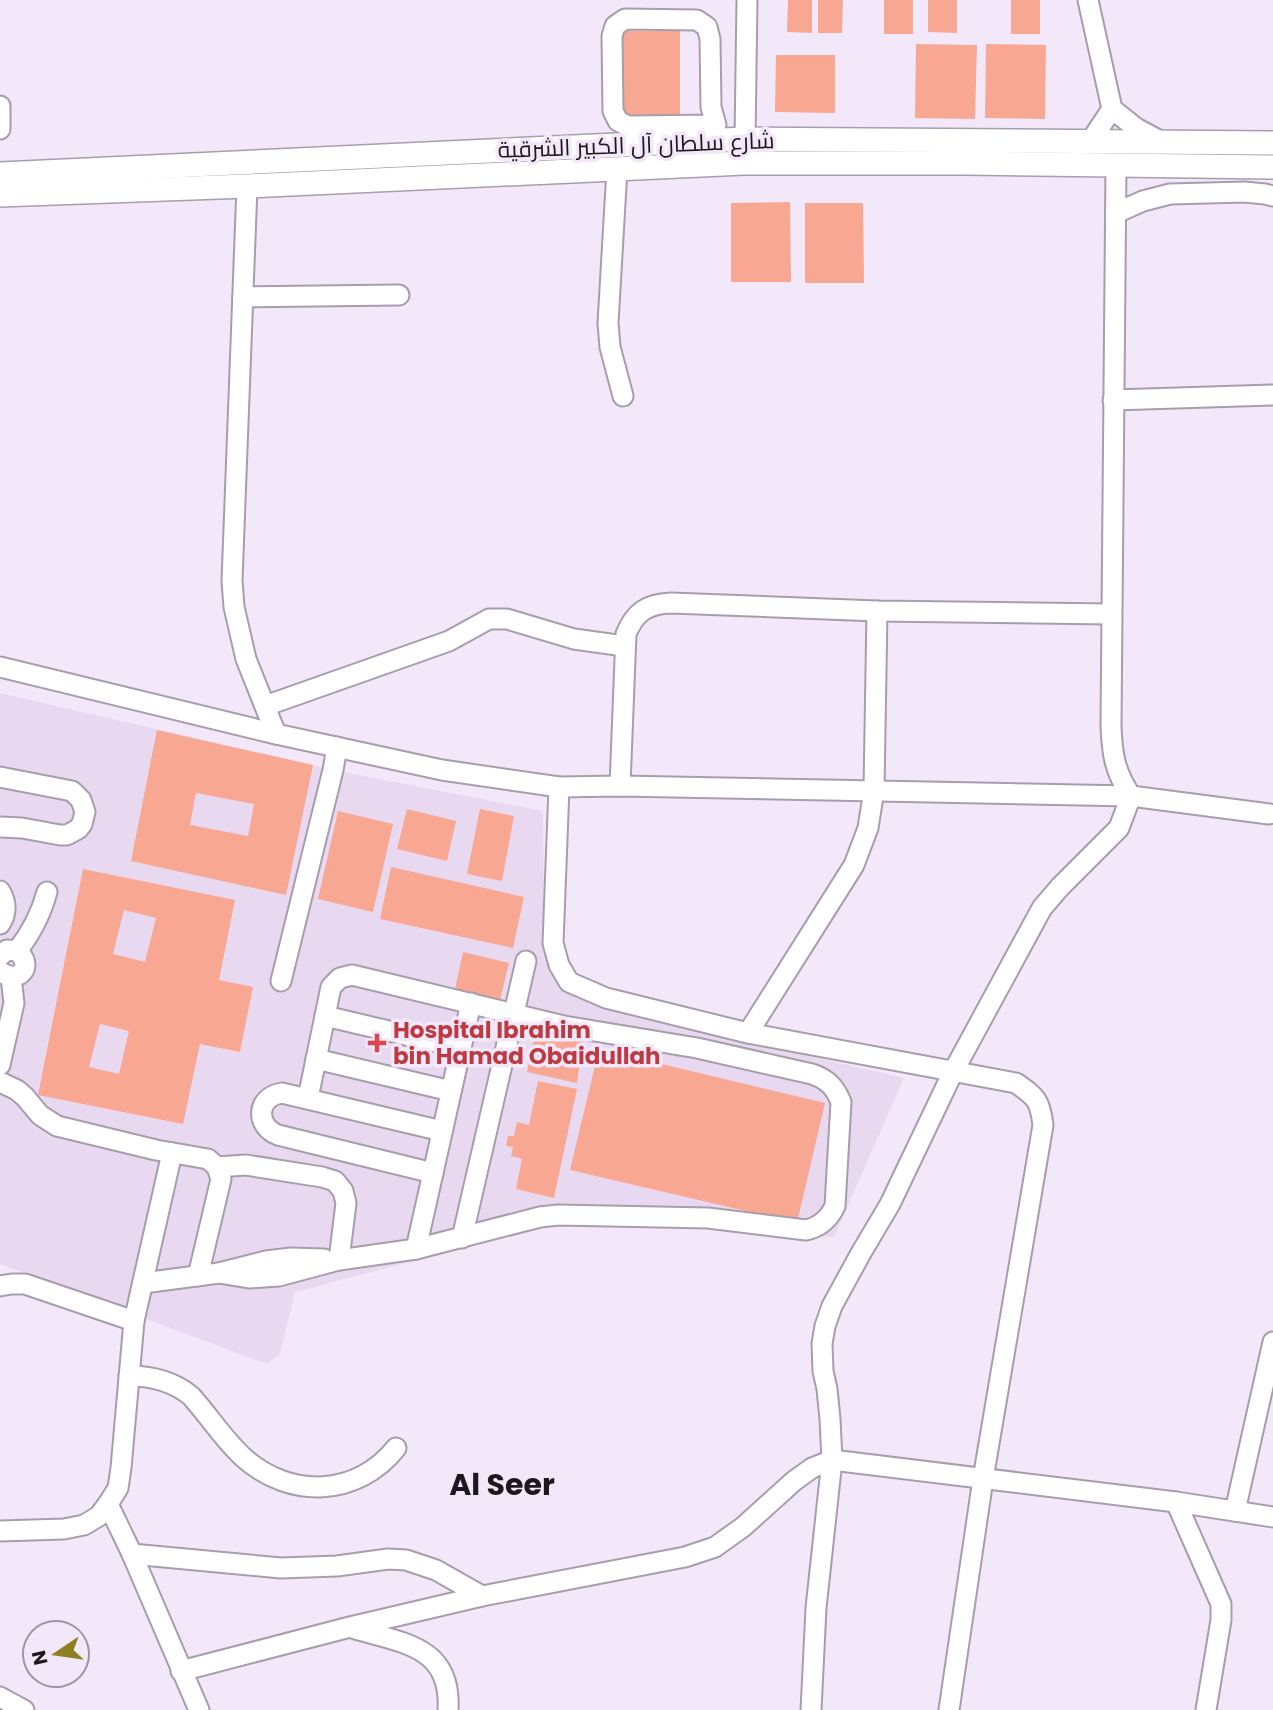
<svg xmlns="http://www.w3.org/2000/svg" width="1273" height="1710" font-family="Poppins,Cairo,sans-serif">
<rect width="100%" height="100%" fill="#f3e8f9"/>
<polygon fill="#e8d9f1" points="0,693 333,770 543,811 544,915 557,985 606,1009 904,1078 834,1237 567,1221 295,1292 280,1354 267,1364 0,1264"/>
<g fill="#f8a793" fill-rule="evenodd">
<polygon points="788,0 812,0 812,33 787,32"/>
<polygon points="818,0 843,0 842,33 818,33"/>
<rect x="884" y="0" width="29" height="34"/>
<polygon points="928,0 957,0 957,33 928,32"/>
<rect x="1011" y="0" width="29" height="34"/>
<polygon points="619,31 680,31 680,115 619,116"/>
<polygon points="916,44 977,45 975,119 915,118"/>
<polygon points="986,44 1046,45 1045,119 985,118"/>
<polygon points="776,55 835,55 835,113 775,112"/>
<polygon points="790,202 791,282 731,282 731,203"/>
<polygon points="805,203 863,203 864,283 805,283"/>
<path d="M157,730l156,35 -27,130 -155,-34zM196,793l58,11 -6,32 -58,-11z"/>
<polygon points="407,809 456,821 447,861 397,849"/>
<polygon points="480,809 514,816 502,881 467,874"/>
<polygon points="338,811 393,824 373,912 318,899"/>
<polygon points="391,867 524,897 513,948 380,919"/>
<path d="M83,869l152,31 -16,80 34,7 -13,65 -40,-8 -17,80 -145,-29zM124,910l32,8 -11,44 -32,-8zM100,1024l29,7 -10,43 -30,-7z"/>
<polygon points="463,952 509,963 500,1000 455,989"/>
<polygon points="536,1030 583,1041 577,1083 527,1072"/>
<polygon points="599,1049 825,1103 797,1223 570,1170"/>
<polygon points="538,1081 577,1089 554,1198 516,1189 522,1159 511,1156 513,1147 506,1146 508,1136 514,1136 517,1122 529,1125"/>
</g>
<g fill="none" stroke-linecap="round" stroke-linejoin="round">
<g stroke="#a79dad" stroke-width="23">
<g id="minor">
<polyline points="1088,0 1112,109 1136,128 1162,142"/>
<polygon points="625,19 697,20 707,27 710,39 711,107 716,125 628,126 618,121 613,111 612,36 615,26"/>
<polyline points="0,106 0,129"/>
<polyline points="745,139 747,0"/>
<polyline points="1090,142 1112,109"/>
<path d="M1116,165l-5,561c1,29 4,46 20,70"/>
<polyline points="617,169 608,323 610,347 623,396"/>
<polyline points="247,186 232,581 234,607 246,659 276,734"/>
<polyline points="1116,213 1143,201 1170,194 1244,192 1265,194 1273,196"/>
<polyline points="243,297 399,295"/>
<polyline points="1113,400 1273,395"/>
<polyline points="0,667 276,734 442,770 559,787 620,786 1131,796 1269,814"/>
<polyline points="265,706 449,641 489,619 507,619 574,639 624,646"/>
<polyline points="0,777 72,791 81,800 85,812 82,824 78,829 67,835 60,835 22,828 0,827"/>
<path d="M620,786l6,-152c9,-22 21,-30 45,-31l206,8 234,3"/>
<path d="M559,787l-6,156 6,22 10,17 37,16 142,35 268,50c20,14 24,17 27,42l-60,354 -34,231"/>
<path d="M0,891c7,12 7,22 0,33"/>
<path d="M17,951c15,-19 24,-37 30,-59"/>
<path d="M0,956l7,-6 10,1c18,14 2,34 -16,21"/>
<polyline points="281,981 333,770 337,747"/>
<polyline points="325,1016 461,1048"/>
<polyline points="748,1033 854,865 868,828 874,790 877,611"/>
<polyline points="316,1059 451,1091"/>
<polyline points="0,1065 14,1003 11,977"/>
<polyline points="0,1082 17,1090 25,1097 40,1115 57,1126 156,1150 208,1159 217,1167 221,1179 198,1276"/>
<polyline points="217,1167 246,1165 322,1177 335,1181 343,1191 346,1203 339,1260"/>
<path d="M433,1173l-155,-38c-23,-9 -22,-38 4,-42l160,38"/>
<polyline points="462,1238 526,961"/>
<polyline points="416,1249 471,1003"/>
<path d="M219,1273l30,5 30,-2 60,-16 77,-11 124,-32 18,-2 150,3 98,12c14,-3 23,-11 29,-24l6,-104c-6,-15 -14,-23 -29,-28l-115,-26 -133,-22 -212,-51 -12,3 -9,9 -23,111"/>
<polyline points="143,1283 219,1273 266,1261 291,1258 324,1259"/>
<polyline points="0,1286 12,1284 25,1284 134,1321"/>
<path d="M129,1376c24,0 44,5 62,20 18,20 33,44 53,62 46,41 113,39 152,-10"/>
<polyline points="1176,1502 1221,1604 1221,1620 1206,1710"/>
<polyline points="108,1504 132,1554 199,1710"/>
<polyline points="1235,1511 1273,1342"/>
<polyline points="0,1531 64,1529 84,1525 99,1516 108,1504 118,1488 121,1468 134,1321 172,1153"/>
<polyline points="132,1554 281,1568 337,1566 388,1559 406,1560 436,1570 482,1596"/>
<path d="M352,1628c49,15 100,17 96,82"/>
<polyline points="181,1671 350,1627 482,1596 685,1557 715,1547 743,1527 794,1481 812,1468 832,1460 1176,1502 1273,1517"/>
<polyline points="0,1697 24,1710"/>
<polyline points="811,1710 816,1608 832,1460 830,1419 827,1389 823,1371 822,1344 825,1326 832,1306 861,1253 890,1204 953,1072 1042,908 1060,887 1119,828 1131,796"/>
</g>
</g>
<g stroke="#a79dad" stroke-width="26">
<g id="major">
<polyline points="0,174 745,139 1273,143"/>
<polyline points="0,195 247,186 744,163 966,163 1273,167"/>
</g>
</g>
<use href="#minor" stroke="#fff" stroke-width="19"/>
<use href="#major" stroke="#fff" stroke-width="23"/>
</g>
<path fill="#e0444e" stroke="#f3e8f9" stroke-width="2.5" d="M373.5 1032.5h7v7h7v7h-7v7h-7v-7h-7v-7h7z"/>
<g text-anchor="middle" stroke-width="7" stroke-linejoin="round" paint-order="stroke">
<g font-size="23" fill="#1c181e" stroke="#f3e8f9">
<text transform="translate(636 145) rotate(-2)" y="8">شارع سلطان آل الكبير الشرقية</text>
</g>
<g font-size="23" font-weight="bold" fill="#be3a42" stroke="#f3e8f9" text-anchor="start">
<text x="393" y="1038">Hospital Ibrahim<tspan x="393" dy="26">bin Hamad Obaidullah</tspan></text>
</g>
<g font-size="30" font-weight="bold" fill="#1c181e" stroke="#f3e8f9">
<text x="502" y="1495">Al Seer</text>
</g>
</g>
<g transform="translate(56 1654) rotate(257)"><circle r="33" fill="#f3e8f9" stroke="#9d95a1" stroke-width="2"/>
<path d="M0-5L12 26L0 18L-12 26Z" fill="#8e7f25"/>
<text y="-10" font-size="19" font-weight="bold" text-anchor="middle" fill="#1c181e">N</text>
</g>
</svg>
